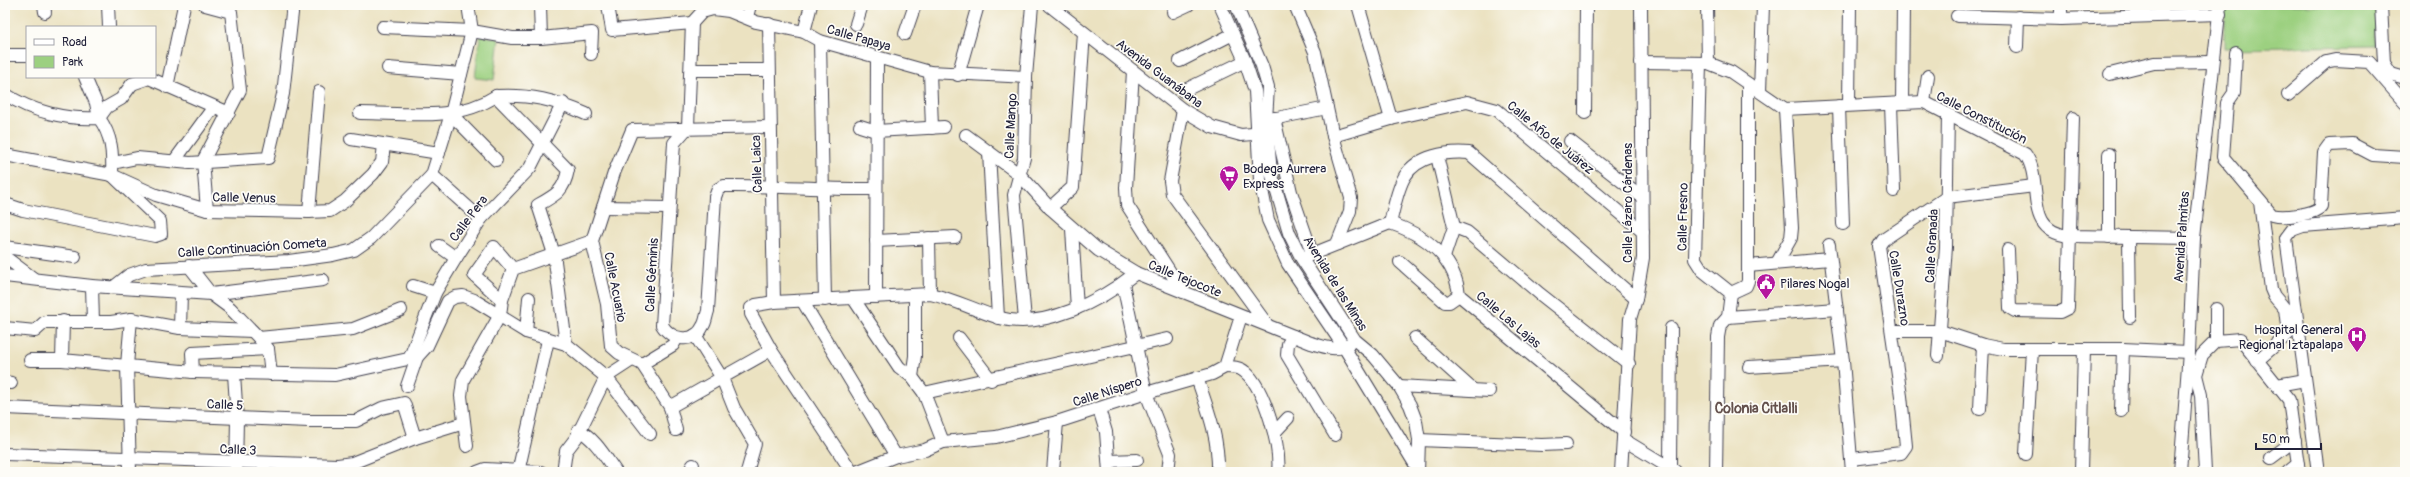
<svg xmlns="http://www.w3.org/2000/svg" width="2410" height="477" font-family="Pangolin,sans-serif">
<rect width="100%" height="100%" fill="#fdfcf7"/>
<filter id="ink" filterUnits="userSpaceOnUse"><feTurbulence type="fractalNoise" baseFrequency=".025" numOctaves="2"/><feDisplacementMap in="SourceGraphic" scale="8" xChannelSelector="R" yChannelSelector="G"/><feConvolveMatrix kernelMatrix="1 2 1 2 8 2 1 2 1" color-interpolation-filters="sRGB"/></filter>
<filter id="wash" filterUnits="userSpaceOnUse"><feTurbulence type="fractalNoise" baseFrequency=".012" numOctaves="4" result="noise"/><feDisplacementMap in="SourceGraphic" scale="16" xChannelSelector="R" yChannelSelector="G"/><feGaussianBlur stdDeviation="0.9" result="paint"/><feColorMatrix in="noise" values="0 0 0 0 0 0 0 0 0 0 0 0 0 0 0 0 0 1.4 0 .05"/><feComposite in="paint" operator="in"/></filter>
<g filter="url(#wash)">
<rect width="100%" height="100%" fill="#ebe2c1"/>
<g fill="#9cd080" stroke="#5f795e">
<polygon points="2224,5 2376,5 2375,46 2224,48"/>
<polygon points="480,36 499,38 494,80 475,78"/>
</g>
</g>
<g filter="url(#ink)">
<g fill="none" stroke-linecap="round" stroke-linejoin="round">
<g stroke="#403f4f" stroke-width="14">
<g id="minor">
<polyline points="44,5 45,12"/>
<polyline points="108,5 109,27"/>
<polyline points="205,5 231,12 240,90 203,161 207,210"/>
<polyline points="540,5 541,38"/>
<polyline points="608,5 612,30 692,23"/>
<polyline points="1049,5 1183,110 1212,127 1241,135 1264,133"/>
<polyline points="1220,5 1245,61 1255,91 1260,180 1268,220 1288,264 1344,347 1418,469"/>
<polyline points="1236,5 1262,66 1268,87 1266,120 1271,172 1289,233 1302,259 1355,340 1373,355 1399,386 1410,405 1416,421 1419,440 1418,472"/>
<polyline points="1295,5 1315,52 1333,136 1351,198 1350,211 1337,244"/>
<polyline points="1358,5 1391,119"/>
<polyline points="1707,5 1708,63"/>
<polyline points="2381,5 2384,63 2391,74 2405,78"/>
<polyline points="1173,12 1188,5"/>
<polyline points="1957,16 2061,19 2220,14"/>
<polyline points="747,17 750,5"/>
<polyline points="2061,19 2061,5"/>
<path d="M692,23l-4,104 -14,16 -12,182c9,15 32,20 41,1 3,-4 3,-10 5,-15l7,-114 3,-8 6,-3c51,-1 101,4 152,3"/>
<polyline points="692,23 702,12 713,9 729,11 756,22 804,32 820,41 930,72 1026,77"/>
<polyline points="769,24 774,302"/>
<polyline points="856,24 862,5"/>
<polyline points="383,27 472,31 512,38 541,38 592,33 591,54"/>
<polyline points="804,32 811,5"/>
<polyline points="905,34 915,5"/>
<polyline points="820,41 825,300"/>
<polyline points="2017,47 2018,17"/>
<path d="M2236,53l-2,40 -7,10 -4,54 49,58c10,3 43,0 49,-9l3,-54 5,-7 23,-1 21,11 32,2"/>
<polyline points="5,55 27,55"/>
<polyline points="1180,61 1233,34"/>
<path d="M1641,62l67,1 23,9 54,37 139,-7 101,52c20,26 -4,78 45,82l124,2"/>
<polyline points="1700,63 1695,259 1702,270 1731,293 1728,317 1720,326 1718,337 1716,472"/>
<polyline points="388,68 461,74"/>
<polyline points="692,70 768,70"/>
<polyline points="1133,71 1126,188 1127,205 1183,292"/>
<polyline points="930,72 932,128"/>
<polyline points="2110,74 2154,63 2212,62"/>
<polyline points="958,75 978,5"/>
<polyline points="85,77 96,103 99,118"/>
<polyline points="132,84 149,78 229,113"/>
<polyline points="167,87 184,5"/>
<polyline points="1183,91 1245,61"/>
<polyline points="1760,91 1763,5"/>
<path d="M5,94c27,18 62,26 94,24 13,18 14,35 13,57l48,46 1,13 -6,2 -132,-26 -18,-6"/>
<polyline points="2288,95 2326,62 2335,60 2369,62 2405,103"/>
<path d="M496,96c34,-2 59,4 90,18"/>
<polyline points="1924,102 1928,76"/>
<polyline points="1902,103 1903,5"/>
<polyline points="1891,104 1894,191"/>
<polyline points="1849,105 1850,5"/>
<polyline points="1839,106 1843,224"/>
<polyline points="1183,110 1170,181 1172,194 1266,323"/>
<path d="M360,113c45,0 97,9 136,-17l72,74c-4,21 -12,25 -30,35l16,49 12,90"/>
<polyline points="1585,113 1586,5"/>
<polyline points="451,114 496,160"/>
<polyline points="99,118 107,107 121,99 132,84"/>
<polyline points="1274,118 1291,192 1312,253"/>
<polyline points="1267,120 1327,108"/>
<polyline points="860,126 876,131 944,127"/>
<path d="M966,135l54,40 30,33 48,42 38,23 175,70c13,4 26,9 38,1"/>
<polyline points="1333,136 1391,119 1467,102 1497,110 1643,232"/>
<polyline points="351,139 439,153"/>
<polyline points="1570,141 1642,197"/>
<polyline points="989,152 998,318"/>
<polyline points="2109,154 2109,237"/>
<polyline points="5,155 112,175 156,195 207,210 309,212 330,211 345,201 373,174 382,162 384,145"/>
<polyline points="1437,156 1454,227 1444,257"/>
<polyline points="175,160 213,108"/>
<polyline points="113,163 137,158 190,163 268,158 283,94 292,13"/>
<polyline points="432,175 481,219"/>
<polyline points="603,207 669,208"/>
<polyline points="1050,208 1073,187 1084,33"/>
<polyline points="309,212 319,92"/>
<path d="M1390,223c4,-14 7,-34 15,-47 12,-20 42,-25 64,-23l167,146"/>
<path d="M1390,223c35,12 65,34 69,72l165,137"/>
<polyline points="1454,227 1467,232 1540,294 1629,364"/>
<polyline points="1072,229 1077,308"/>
<polyline points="2129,237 2130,317"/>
<polyline points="929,238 930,294"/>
<polyline points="876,241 955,237"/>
<polyline points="1829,245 1843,361 1852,472"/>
<polyline points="439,246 456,258"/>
<polyline points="5,247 75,257"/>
<polyline points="2008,250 2010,308 2015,311 2060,312 2068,308 2073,118"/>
<polyline points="5,257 33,278"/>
<polyline points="1305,257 1390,223"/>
<polyline points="1400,262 1445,302 1449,302 1459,295"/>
<polyline points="1777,263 1791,238 1792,228 1785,109"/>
<polyline points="189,266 211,294 230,308 263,342 268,349 271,374"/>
<polyline points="1748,266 1830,259"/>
<polyline points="5,276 92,286 211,294 323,280"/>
<polyline points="1123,284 1146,393 1170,454 1168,472"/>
<polyline points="92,286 93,322"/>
<polyline points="115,286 129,275 146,269 289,261 333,255 354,250 371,238 432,175 451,114 472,31 468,5"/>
<polyline points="413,286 435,293"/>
<polyline points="1731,293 1746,286 1748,281 1748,84"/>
<polyline points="876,297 877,57"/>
<polyline points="853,298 899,367 912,377 924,393 943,442"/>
<polyline points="502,300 474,275 494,247 513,269"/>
<polyline points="803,302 896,456"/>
<polyline points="1728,317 1837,309"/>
<polyline points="1025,320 1014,195 1024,158 1026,77 1032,5"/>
<polyline points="63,321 62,360 193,372 335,375 417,357 427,346 448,301 455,297 463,296 474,300 526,332 566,344 606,377 650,434"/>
<polyline points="5,328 35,331 45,322 111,322 131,319 180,328 252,331"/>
<polyline points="180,328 181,293"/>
<polyline points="1892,331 1940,331 1983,345 2003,349 2123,349 2189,352"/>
<polyline points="526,332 529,298"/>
<polyline points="695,335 722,378 734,408 755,444 747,472"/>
<polyline points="1293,336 1288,344 1287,355 1335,435"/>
<polyline points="259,338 353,329 401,310"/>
<polyline points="959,338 991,380"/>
<polyline points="1415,338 1473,390"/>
<polyline points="2216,341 2216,309"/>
<polyline points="1938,356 1946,247 1948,114"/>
<polyline points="410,357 435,293 456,258 481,219 530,168 563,103"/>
<polyline points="30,360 62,360"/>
<polyline points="2257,361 2288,334 2285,309 2274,296 2271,289 2260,202"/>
<polyline points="642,364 673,345 677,338"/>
<path d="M1225,367c7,0 15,0 20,5 20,16 36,76 33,100"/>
<polyline points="1749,367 1843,361"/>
<polyline points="193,372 192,353 268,349"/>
<polyline points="234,374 237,419 236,472"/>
<polyline points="912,377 915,356 915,296"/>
<path d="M1197,378c11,32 22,60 21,94"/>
<polyline points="5,382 11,383"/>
<polyline points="2277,385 2305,380"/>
<polyline points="407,386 417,357"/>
<polyline points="1399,386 1489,391"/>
<polyline points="924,393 1167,339"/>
<polyline points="670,407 771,350"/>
<polyline points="5,408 309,421 356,421 382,408 404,403 415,438"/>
<polyline points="1099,409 1106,432 1109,472"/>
<polyline points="1980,409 1983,345"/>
<polyline points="2121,411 2123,349"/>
<path d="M578,430c16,7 28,28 38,42"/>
<polyline points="676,430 670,407 642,364 619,353 611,346 607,304 592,241 614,173 632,130 769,127"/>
<polyline points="1274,433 1288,418"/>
<polyline points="1419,440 1542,445 1566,444"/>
<polyline points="1624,440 1675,471"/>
<polyline points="467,446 461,396 463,380 500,315 502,300 513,269 592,241"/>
<polyline points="5,454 338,465 352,463 415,438 464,423"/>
<polyline points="2026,454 2032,349"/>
<polyline points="2271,458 2295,440"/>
<polyline points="1852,459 1901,453 1906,446 1901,396 1879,246 1883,240 1947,197 2034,186"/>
<polyline points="1109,461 1137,460"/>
<polyline points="1670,468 1671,328"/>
<polyline points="130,472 127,365 131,319"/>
<polyline points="477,472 485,469 541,472"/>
<polyline points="518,472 548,340"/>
<polyline points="563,472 566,451 576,438 606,377 632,360"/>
<polyline points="689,472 693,465"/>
<path d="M852,472l-81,-122 -20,-36v-6l5,-3 18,-3 156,-8c24,5 44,16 67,23 45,15 105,-17 139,-44"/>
<polyline points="856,472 896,456 925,450 943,442 996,437 1057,422 1146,393 1212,374 1225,367 1241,316"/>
<polyline points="1053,472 1057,422"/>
<polyline points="1621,472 1630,319 1636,299 1643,258 1641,5"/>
<polyline points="2081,472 2084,349"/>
<polyline points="2180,472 2189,352 2194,238 2220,5"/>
<polyline points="2205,472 2201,395 2196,375 2202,355 2216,341 2240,339 2289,400 2299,472"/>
<polyline points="2288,472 2298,464"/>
<polyline points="2318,472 2286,238 2292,230 2303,226 2405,218"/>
</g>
</g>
<use href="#minor" stroke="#fff" stroke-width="12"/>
</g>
</g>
<defs>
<g id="supermarket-pin" transform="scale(1)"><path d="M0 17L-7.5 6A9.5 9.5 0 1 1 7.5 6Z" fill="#b5179e" stroke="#fdfcf7"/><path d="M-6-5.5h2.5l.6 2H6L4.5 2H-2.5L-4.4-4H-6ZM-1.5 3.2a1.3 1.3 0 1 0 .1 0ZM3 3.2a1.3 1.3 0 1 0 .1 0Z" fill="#fff"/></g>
<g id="civic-pin" transform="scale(1)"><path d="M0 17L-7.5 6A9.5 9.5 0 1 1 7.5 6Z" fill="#b5179e" stroke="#fdfcf7"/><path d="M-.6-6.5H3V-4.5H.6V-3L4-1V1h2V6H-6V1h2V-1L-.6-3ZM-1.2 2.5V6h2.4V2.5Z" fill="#fff"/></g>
<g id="hospital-pin" transform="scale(1)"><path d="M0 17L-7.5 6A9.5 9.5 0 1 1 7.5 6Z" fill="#b5179e" stroke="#fdfcf7"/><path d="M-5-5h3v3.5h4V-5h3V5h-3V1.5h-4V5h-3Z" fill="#fff"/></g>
</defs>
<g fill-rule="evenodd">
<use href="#supermarket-pin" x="1229" y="175"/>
<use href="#civic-pin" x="1766" y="283"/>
<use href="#hospital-pin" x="2357" y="336"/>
</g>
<g text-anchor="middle" stroke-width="3.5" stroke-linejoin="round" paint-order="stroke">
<g font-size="13" fill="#22223b" stroke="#fdfcf7">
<text transform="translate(859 37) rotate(16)" y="5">Calle Papaya</text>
<text transform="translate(1160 73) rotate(37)" y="5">Avenida Guanábana</text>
<text transform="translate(1982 117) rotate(27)" y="5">Calle Constitución</text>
<text transform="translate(1010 126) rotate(-87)" y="5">Calle Mango</text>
<text transform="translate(1551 137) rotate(39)" y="5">Calle Año de Juárez</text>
<text transform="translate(756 164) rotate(-92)" y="5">Calle Laica</text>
<text transform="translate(244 197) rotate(1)" y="5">Calle Venus</text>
<text transform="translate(1627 203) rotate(-90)" y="5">Calle Lázaro Cárdenas</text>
<text transform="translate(1682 217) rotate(-89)" y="5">Calle Fresno</text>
<text transform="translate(468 218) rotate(-53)" y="5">Calle Pera</text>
<text transform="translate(2181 237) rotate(-86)" y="5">Avenida Palmitas</text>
<text transform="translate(1931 246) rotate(-87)" y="5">Calle Granada</text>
<text transform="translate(252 247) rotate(-4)" y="5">Calle Continuación Cometa</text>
<text transform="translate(651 275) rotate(-87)" y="5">Calle Géminis</text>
<text transform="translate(1185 278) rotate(22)" y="5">Calle Tejocote</text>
<text transform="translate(1336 283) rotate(58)" y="5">Avenida de las Minas</text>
<text transform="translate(616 287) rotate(79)" y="5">Calle Acuario</text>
<text transform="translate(1900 288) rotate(81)" y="5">Calle Durazno</text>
<text transform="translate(1509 319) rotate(40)" y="5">Calle Las Lajas</text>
<text transform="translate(1107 391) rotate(-18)" y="5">Calle Níspero</text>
<text transform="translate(225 404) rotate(2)" y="5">Calle 5</text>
<text transform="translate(238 449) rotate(2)" y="5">Calle 3</text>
</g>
<g font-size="13" fill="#22223b" stroke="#fdfcf7" text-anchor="start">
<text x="1243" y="173">Bodega Aurrera<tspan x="1243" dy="15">Express</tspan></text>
<text x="1780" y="288">Pilares Nogal</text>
<text x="2343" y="334" text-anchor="end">Hospital General<tspan x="2343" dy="15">Regional Iztapalapa</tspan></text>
</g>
<g font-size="14" font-weight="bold" fill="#63504c" stroke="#fdfcf7">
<text x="1756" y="413">Colonia Citlalli</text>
</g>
</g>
<rect width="2410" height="477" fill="none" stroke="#fdfcf7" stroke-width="20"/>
<rect x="26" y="26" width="130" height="52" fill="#fdfcf7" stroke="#a5a5ac"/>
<rect x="34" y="39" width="20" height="6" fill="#ffffff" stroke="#a5a5ac"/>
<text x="62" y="46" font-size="12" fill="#22223b">Road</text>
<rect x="34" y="56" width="20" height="12" fill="#9cd080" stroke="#a5a5ac"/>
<text x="62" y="66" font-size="12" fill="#22223b">Park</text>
<path d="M2256 443v6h65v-6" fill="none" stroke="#22223b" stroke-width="2"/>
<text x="2262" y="443" font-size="12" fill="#22223b" stroke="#fdfcf7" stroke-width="3" paint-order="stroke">50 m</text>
</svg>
